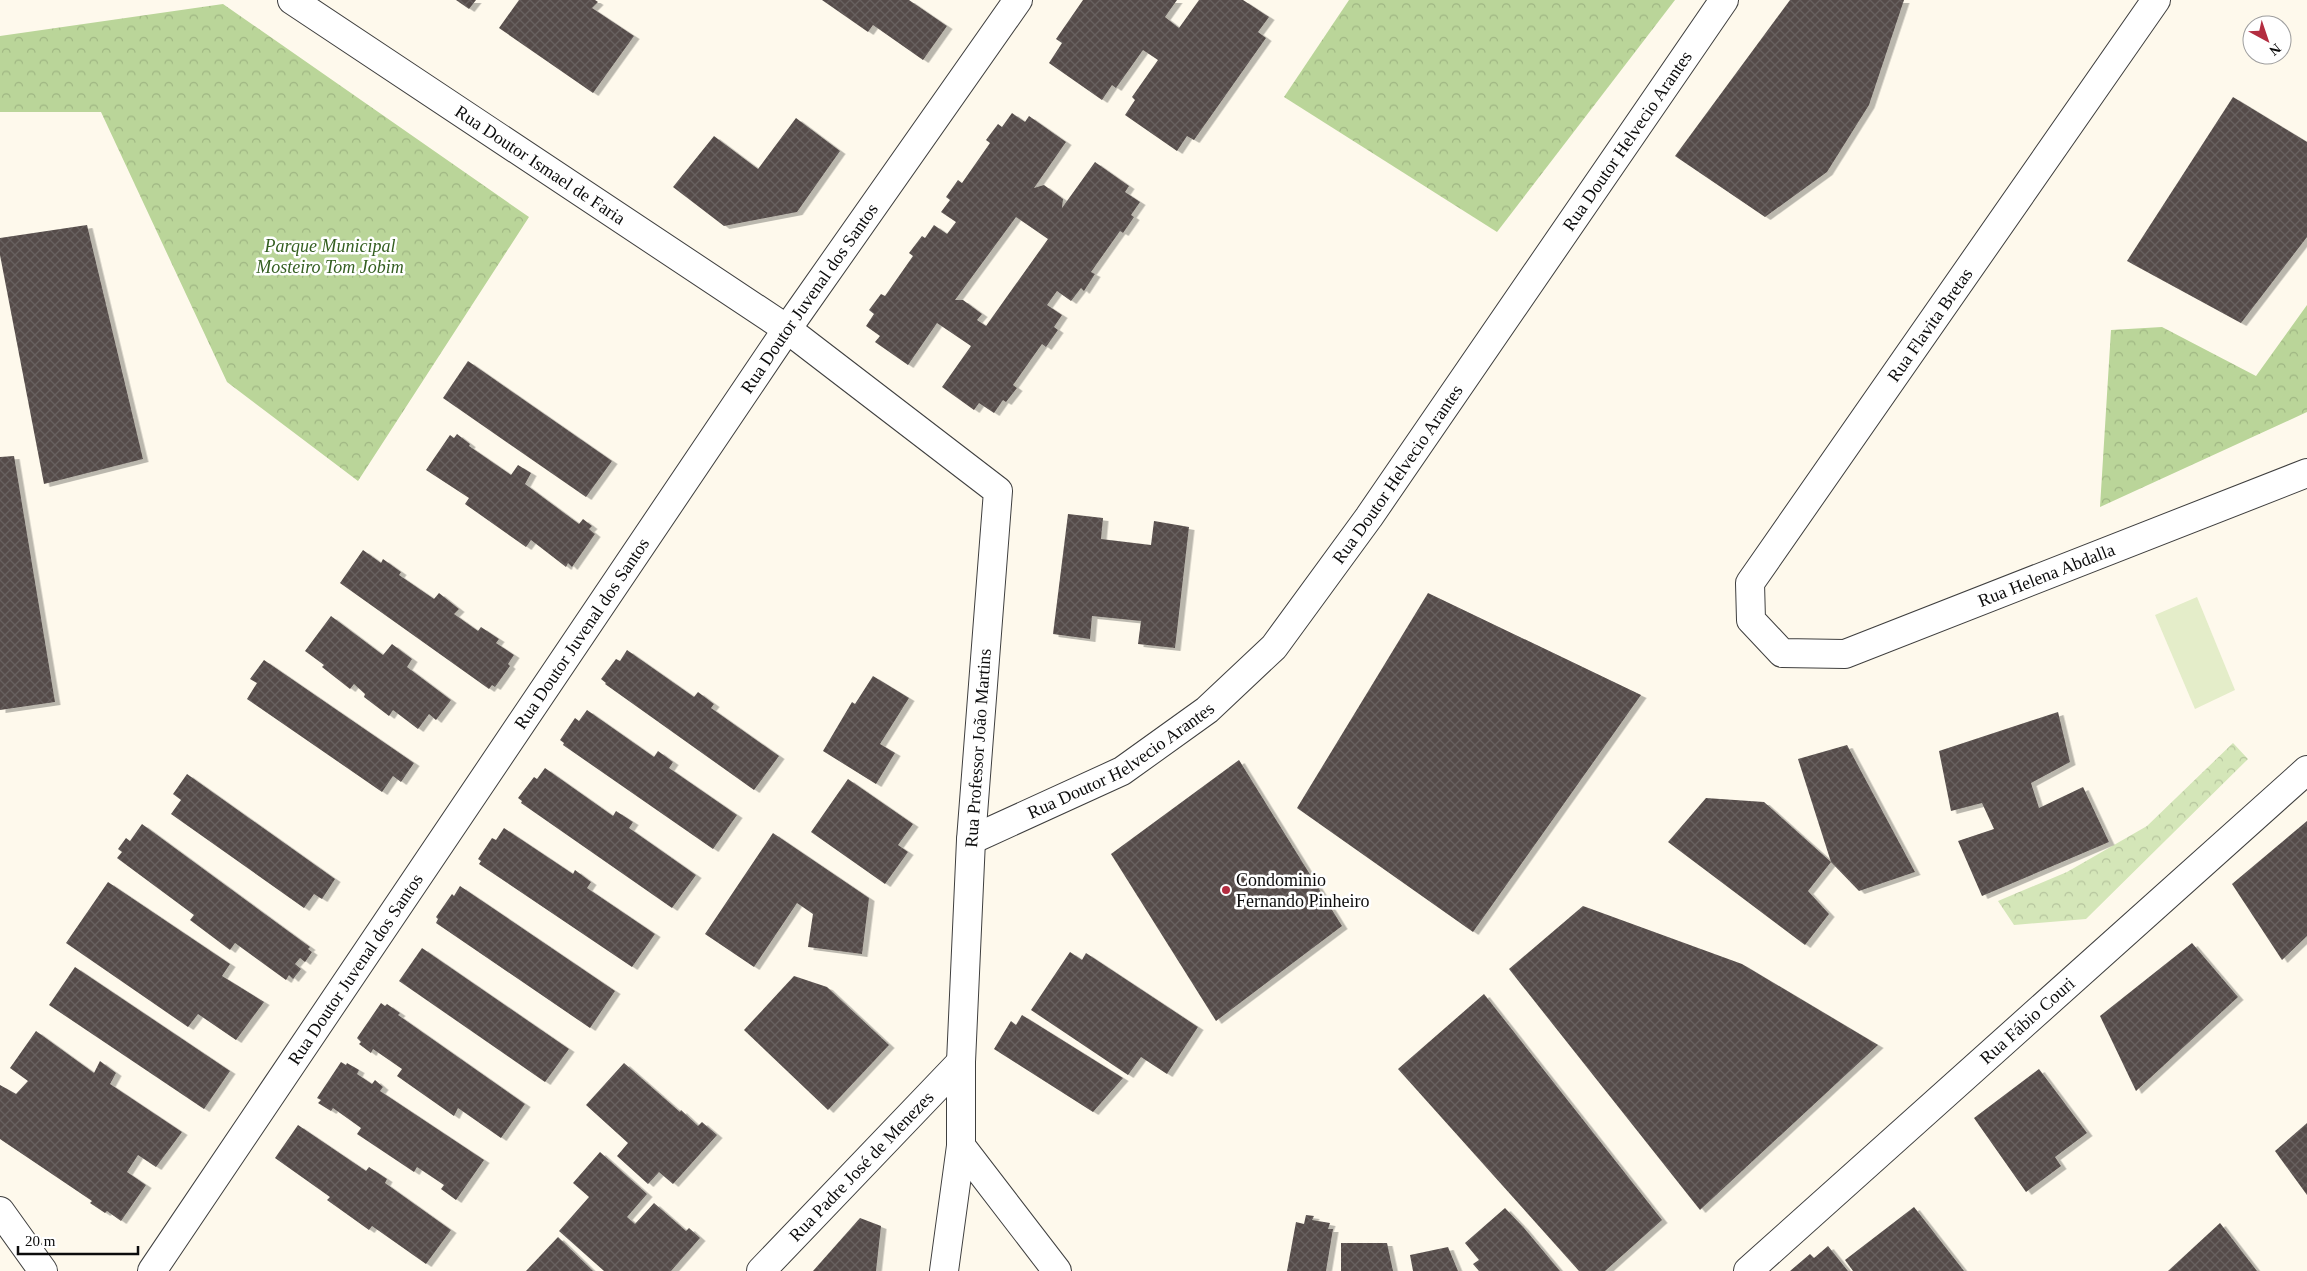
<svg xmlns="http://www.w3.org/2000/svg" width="2307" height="1271" font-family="Georgia,serif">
<defs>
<pattern id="forest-crowns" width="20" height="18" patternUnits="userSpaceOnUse" patternTransform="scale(1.25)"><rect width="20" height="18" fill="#bad599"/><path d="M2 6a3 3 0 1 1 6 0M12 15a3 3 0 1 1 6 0" fill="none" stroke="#9fb683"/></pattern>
<pattern id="park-crowns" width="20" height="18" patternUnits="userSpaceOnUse" patternTransform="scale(1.25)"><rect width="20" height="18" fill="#d4e6b8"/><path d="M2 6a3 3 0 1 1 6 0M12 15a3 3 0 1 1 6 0" fill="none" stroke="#b5c49d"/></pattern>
<pattern id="building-cross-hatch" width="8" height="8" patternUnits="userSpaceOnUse" patternTransform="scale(1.25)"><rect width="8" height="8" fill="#544c49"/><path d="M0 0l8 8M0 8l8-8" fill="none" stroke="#68615f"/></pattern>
<filter id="shadow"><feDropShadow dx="5.5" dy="3" stdDeviation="0" flood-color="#0004"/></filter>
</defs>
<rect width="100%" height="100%" fill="#fef9ec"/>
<g fill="url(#forest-crowns)">
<polygon points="1349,0 1675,0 1497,232 1284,97"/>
<polygon points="223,4 529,217 358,481 227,382 101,112 0,112 0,36"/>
<polygon points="2307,305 2307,412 2100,507 2111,330 2162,327 2256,376"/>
</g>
<polygon fill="url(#park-crowns)" points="2233,743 2248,759 2086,919 2014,925 1998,901 2067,872 2147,826"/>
<polygon fill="#e4edc9" points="2197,597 2235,690 2195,709 2155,615"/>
<g fill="url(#building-cross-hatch)" fill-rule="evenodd" filter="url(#shadow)">
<polygon points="456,0 476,0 469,9"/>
<polygon points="519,0 595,0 598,2 592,8 634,36 593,93 499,28"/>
<polygon points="822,0 909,0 947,26 923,60 873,25 868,32"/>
<polygon points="1083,0 1177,0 1165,17 1179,28 1199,0 1243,0 1269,17 1258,32 1266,38 1194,140 1187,136 1177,151 1125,115 1135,100 1132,97 1158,60 1143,50 1116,88 1112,85 1102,100 1049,63 1062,43 1056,39"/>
<polygon points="1790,0 1904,0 1869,105 1827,172 1765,217 1675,156"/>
<polygon points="2233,97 2307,142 2307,237 2241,323 2127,261"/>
<path d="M1012,113l13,9 4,-6 37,26 -32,46 10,-3 19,14 -1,9 33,-46 34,24 -4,6 15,10 -9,13 3,2 -11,16 -3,-2 -29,41 4,2 -11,17 -3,-3 -10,13 -14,-10 -10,14 15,10 -8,12 4,3 -12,17 -4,-3 -29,41 4,3 -11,14 -3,-2 -9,13 -15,-10 -5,7 -32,-23 29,-41 -34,-23 -29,42 -33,-23 5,-6 -14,-10 8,-12 -5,-4 12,-16 4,2 28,-40 -4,-3 13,-17 3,2 9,-13 13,9 9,-12 -15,-10 9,-12 -4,-3 12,-17 4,3 28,-40 -4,-3 12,-16 4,3zM1016,217l32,22 -62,87 -9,-6 5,-6 -19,-14h-8z"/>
<polygon points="796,118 840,151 797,212 724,226 673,187 714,136 758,169"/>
<polygon points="87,225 143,459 44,484 0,255 0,238"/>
<polygon points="468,361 612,461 586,497 443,398"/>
<polygon points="457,434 470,444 469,446 511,475 518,465 531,473 525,484 579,524 583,519 592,526 589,529 595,534 572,567 568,563 566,567 531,540 526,547 465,504 469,498 426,470 450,435 454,438"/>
<polygon points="14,456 55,702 0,710 0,457"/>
<polygon points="1068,514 1103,518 1101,539 1151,545 1154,521 1189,527 1175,648 1138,644 1141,621 1092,616 1090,639 1053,634"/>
<polygon points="363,550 381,563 383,559 401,572 399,575 434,599 439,593 459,609 454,614 478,631 481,627 499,639 496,643 514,655 508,664 510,666 495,687 492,685 489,689 340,583"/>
<polygon points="1428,593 1641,695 1473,932 1297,808"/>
<polygon points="331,616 383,655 392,644 412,659 407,667 451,700 436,720 429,714 418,729 393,710 389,716 364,697 365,694 354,684 350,689 322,667 324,665 305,651"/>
<polygon points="627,650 694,697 698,692 714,704 711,708 779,756 754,790 605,684 606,683 601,679 616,659 620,661"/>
<polygon points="264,660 414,763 401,782 393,776 382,792 247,699 257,683 250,679"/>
<polygon points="873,676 909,698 880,744 895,753 876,784 823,751 852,702 855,704"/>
<polygon points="587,710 654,757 658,751 673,762 669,768 737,815 713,849 563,745 564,743 560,740 575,718 579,721"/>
<polygon points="2058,712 2070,762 2031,783 2039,808 2083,787 2109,842 1982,896 1958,841 1994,829 1982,803 1951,811 1939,751"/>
<polygon points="1847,745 1915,872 1859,891 1831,862 1798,759"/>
<polygon points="1239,760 1342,926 1216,1021 1111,854"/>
<polygon points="545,768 613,816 616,811 633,822 629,828 696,875 672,908 521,803 522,801 518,798 534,777 537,779"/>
<polygon points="187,774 335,879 322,899 314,894 304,908 171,814 181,800 173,794"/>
<polygon points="848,779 913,824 898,845 908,852 885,884 811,832"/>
<polygon points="1706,798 1764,802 1831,862 1808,891 1829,914 1805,945 1668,842"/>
<polygon points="2307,821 2307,936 2282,960 2232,884"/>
<polygon points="142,824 310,947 308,949 312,952 305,962 300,958 295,964 301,969 293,979 289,975 286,980 235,943 230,950 190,920 194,915 117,858 122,852 118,849 126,838 130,841"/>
<polygon points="504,828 573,874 575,870 591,882 587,888 655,934 632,967 479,864 481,861 478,859 492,838 496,840"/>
<polygon points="773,833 869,898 862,954 808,947 813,914 797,903 754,967 705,934"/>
<polygon points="108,882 230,964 222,976 264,1002 236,1040 198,1014 188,1027 66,943"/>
<polygon points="460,886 615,991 590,1028 436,923 438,919 436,917 452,894 454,896"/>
<polygon points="1583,906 1742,964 1878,1045 1700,1210 1509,969"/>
<polygon points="2192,943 2238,997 2136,1091 2100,1016"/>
<polygon points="422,948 569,1049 545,1082 399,981"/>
<polygon points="1070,952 1082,960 1086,953 1198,1027 1167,1074 1141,1057 1128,1075 1031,1010"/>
<polygon points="75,967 230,1071 204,1109 49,1005"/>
<polygon points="794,976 827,987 889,1045 828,1110 744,1030"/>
<polygon points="1484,994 1662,1220 1605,1271 1579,1271 1398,1069"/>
<polygon points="381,1003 385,1006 387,1004 400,1013 398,1015 525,1104 501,1138 458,1108 454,1116 397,1076 402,1069 373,1049 371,1053 359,1044 361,1042 357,1038"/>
<polygon points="1022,1015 1123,1078 1093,1112 994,1049 1011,1021 1016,1025"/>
<polygon points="36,1031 94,1073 100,1061 116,1073 110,1084 182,1132 156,1167 138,1155 127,1172 146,1185 121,1221 107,1211 105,1213 90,1203 92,1201 0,1139 0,1085 16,1094 28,1081 10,1068"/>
<polygon points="341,1062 346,1065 347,1063 359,1070 357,1074 372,1084 375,1080 383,1087 380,1091 484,1160 456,1200 441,1189 444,1185 417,1167 414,1172 357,1134 361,1128 333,1108 331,1111 318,1103 321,1100 317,1098"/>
<polygon points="624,1063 680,1112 681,1110 698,1126 702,1122 717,1135 673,1184 659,1172 648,1184 617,1156 628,1143 586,1105"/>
<polygon points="2039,1069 2087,1133 2055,1157 2061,1166 2026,1192 1974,1118"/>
<polygon points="2307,1123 2307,1195 2275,1151"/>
<polygon points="298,1125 366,1171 369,1167 387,1179 385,1183 451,1230 426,1264 372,1226 369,1230 327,1200 330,1197 275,1158"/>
<polygon points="600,1152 647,1194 627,1217 635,1224 654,1203 686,1231 689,1228 700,1238 671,1271 604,1271 559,1231 589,1197 573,1183"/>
<polygon points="1914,1207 1964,1271 1853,1271 1845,1260"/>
<polygon points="1505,1208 1524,1228 1560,1271 1479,1271 1473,1264 1479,1260 1465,1243"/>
<polygon points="1306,1215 1314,1216 1312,1220 1330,1223 1328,1229 1333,1229 1326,1271 1287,1271 1296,1222 1304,1224"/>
<polygon points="860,1218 881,1226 876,1271 813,1271"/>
<polygon points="2220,1223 2257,1271 2168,1271"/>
<polygon points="558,1237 593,1271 526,1271"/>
<polygon points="1341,1243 1387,1243 1393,1271 1341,1271"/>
<polygon points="1828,1246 1848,1271 1790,1271 1810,1254 1814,1258"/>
<polygon points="1448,1247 1458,1271 1413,1271 1410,1255"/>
</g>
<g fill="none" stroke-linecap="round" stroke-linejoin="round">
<g stroke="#3f3f3f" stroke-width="30">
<g id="street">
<path id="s1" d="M292,0l495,329 211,162 -27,349 -10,222v84l-17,125"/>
<path id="s2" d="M2156,0l-406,583 1,37 31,33 63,1 462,-181"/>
<path id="s3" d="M971,840l151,-69 85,-61 67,-63 95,-130 355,-517"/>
<polyline points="961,1146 1057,1271"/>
<polyline points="0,1211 43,1271"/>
<path id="s4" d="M152,1271l635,-942 231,-329"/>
<path id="s5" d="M761,1271l200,-209"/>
<path id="s6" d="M1748,1271l559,-501"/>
</g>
</g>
<use href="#street" stroke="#fff" stroke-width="28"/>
</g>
<circle fill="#b32d40" stroke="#fff" stroke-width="2" cx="1226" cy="890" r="5"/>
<g text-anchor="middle" stroke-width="5" stroke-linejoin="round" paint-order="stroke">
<g font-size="18" fill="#0c0c0c" stroke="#fff">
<text dy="6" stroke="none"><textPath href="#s3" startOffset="980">Rua Doutor Helvecio Arantes</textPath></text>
<text dy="6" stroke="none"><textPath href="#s1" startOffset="298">Rua Doutor Ismael de Faria</textPath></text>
<text dy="6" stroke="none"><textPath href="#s4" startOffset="1174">Rua Doutor Juvenal dos Santos</textPath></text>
<text transform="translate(1930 325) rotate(-55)" y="6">Rua Flavita Bretas</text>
<text dy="6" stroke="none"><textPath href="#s3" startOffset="575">Rua Doutor Helvecio Arantes</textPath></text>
<text dy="6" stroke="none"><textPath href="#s2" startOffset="1072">Rua Helena Abdalla</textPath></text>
<text dy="6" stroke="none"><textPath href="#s4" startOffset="769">Rua Doutor Juvenal dos Santos</textPath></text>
<text transform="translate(978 748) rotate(-86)" y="6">Rua Professor João Martins</text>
<text dy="6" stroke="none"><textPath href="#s3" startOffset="170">Rua Doutor Helvecio Arantes</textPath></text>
<text dy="6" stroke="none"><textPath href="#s4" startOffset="364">Rua Doutor Juvenal dos Santos</textPath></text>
<text dy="6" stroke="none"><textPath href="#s6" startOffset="375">Rua Fábio Couri</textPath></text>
<text dy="6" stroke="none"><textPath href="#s5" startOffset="145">Rua Padre José de Menezes</textPath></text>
</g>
<g font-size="18" font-style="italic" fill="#345f21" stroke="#fff">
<text x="330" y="252">Parque Municipal<tspan x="330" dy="21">Mosteiro Tom Jobim</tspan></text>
</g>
<g font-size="18" fill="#0c0c0c" stroke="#fff" text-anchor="start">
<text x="1236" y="886">Condominio<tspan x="1236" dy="21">Fernando Pinheiro</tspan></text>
</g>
</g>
<g transform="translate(2267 40) rotate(140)"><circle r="24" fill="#ffffff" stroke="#9e9e9e"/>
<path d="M0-4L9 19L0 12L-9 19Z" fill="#b32d40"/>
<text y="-8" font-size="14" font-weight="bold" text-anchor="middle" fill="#0c0c0c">N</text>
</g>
<path d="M18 1246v8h120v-8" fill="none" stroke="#0c0c0c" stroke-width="2.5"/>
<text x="25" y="1246" font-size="15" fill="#0c0c0c" stroke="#ffffff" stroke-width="4" paint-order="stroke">20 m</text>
</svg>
